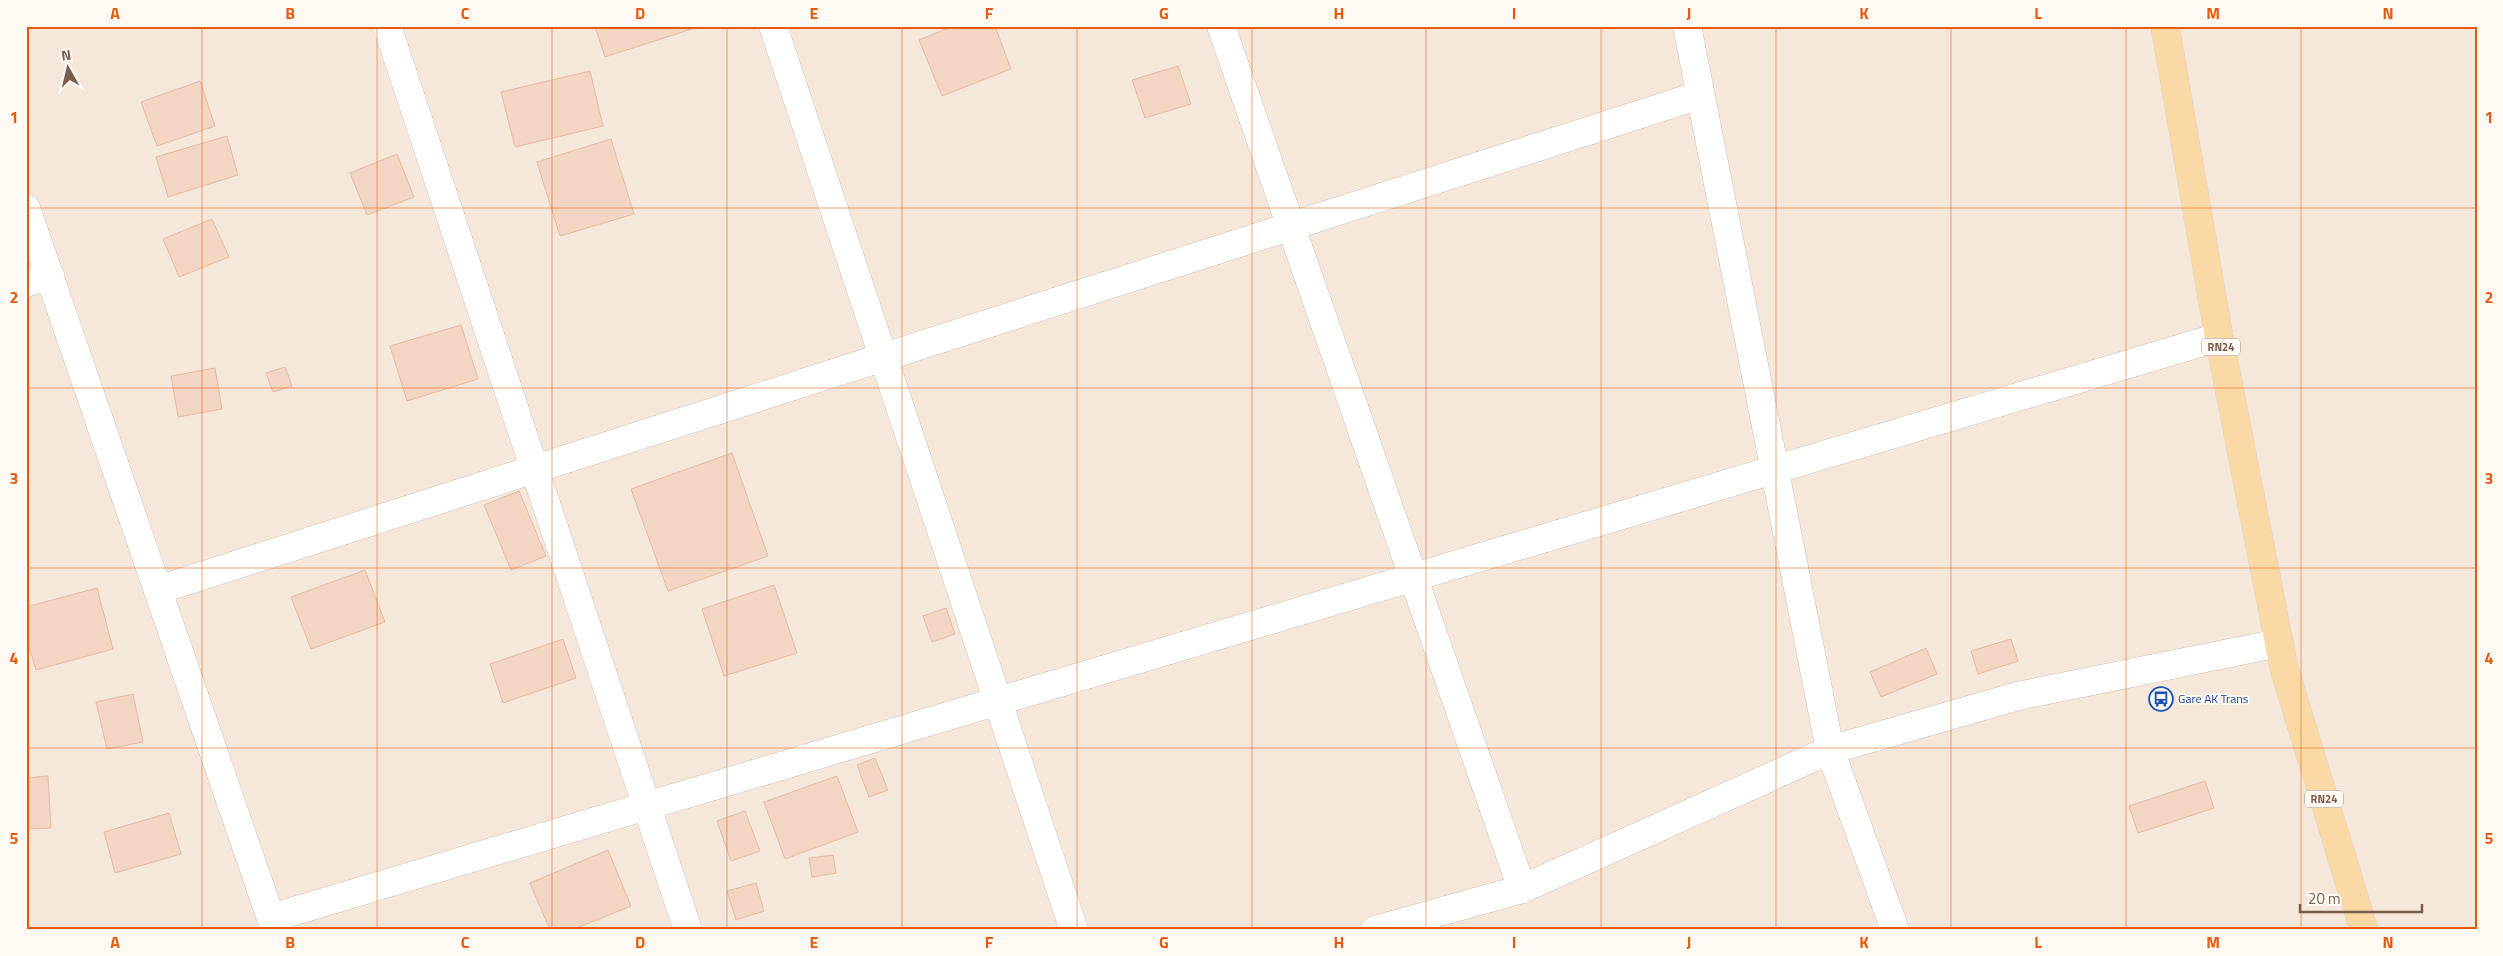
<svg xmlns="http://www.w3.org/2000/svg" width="2503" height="956" font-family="'Titillium Web',sans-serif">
<rect width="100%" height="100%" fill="#fdf6ec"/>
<rect fill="#f5e8da" x="26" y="26" width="2451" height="904"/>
<g fill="#f3d5c3" stroke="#e6bba3">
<polygon points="595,26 701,26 605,57"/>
<polygon points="953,26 995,26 1011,69 942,96 919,40"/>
<polygon points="1178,66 1191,104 1145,118 1132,80"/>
<polygon points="590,71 603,126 515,147 501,92"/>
<polygon points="200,81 215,126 157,146 141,102"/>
<polygon points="227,136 238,175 168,197 156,157"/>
<polygon points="611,139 634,214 560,236 537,162"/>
<polygon points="397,154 414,197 367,215 350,173"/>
<polygon points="212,219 229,257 179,277 163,239"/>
<polygon points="461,325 478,379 407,401 390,346"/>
<polygon points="285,367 292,386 273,392 266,373"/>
<polygon points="215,368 222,409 178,417 171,376"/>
<polygon points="732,453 768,556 668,591 631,489"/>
<polygon points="519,491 546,556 511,570 484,505"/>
<polygon points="365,570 385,622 311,649 291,597"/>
<polygon points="774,585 797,653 724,676 702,609"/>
<polygon points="97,588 113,649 36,670 26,636 26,607"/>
<polygon points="946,608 955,634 932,642 923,616"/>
<polygon points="563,639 576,678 503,703 490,664"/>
<polygon points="2011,639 2018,661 1978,674 1971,651"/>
<polygon points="1926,648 1937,674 1881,697 1870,672"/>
<polygon points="133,694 143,742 107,749 96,702"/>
<polygon points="875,758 888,790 869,797 857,765"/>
<polygon points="48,776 51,828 26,829 26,778"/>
<polygon points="837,776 858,832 785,859 764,802"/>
<polygon points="2205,781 2214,808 2138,833 2129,806"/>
<polygon points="745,811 760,851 731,861 717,821"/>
<polygon points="169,813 181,854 115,873 104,832"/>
<polygon points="608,850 631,906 572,930 550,930 530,883"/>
<polygon points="833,855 836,873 812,877 809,858"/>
<polygon points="756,883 764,911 736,920 727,891"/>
</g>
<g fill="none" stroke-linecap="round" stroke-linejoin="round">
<g stroke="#d1beb0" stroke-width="29">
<g id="minor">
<polyline points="387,26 688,930"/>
<polyline points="773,26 1074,930"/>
<polyline points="1221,26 1522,889"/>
<polyline points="1687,26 1830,750 1895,930"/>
<polyline points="26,208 275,930"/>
<polyline points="26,283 50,275"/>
<polyline points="158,590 1700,95"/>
<polyline points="271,918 2219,337"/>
<polyline points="1375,930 1522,889 1830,750 2018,696 2279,643"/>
</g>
</g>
<g stroke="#dad1cd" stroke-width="29">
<polyline id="major" points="2165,26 2219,337 2284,668 2364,930"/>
</g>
<use href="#minor" stroke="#fff" stroke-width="28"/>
<use href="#major" stroke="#fbd9a5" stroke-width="28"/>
</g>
<path fill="none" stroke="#e8590c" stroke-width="1" stroke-opacity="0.55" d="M202,26v904M377,26v904M552,26v904M727,26v904M902,26v904M1077,26v904M1252,26v904M1426,26v904M1601,26v904M1776,26v904M1951,26v904M2126,26v904M2301,26v904M26,208h2451M26,388h2451M26,568h2451M26,748h2451"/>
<defs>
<g id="bus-ring" transform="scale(1.25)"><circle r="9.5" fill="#fffaf3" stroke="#1a4fb4" stroke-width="1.5"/><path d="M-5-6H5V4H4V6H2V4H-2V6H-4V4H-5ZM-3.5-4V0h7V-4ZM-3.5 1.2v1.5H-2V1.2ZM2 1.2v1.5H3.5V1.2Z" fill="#1a4fb4"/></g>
</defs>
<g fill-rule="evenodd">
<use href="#bus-ring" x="2161" y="699"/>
</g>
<g text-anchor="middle" stroke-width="4" stroke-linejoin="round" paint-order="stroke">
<g fill="#fffaf3" stroke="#a28b7f" stroke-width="1">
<rect x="2202" y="338.5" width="38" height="17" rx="4"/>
<rect x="2305" y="790.5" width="38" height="17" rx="4"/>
</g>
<g font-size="11" font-weight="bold" fill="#7a5c4d">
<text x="2221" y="351">RN24</text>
<text x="2324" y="803">RN24</text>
</g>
<g font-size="12" fill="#164399" stroke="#fffaf3" text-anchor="start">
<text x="2178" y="703">Gare AK Trans</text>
</g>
</g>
<rect width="2503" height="956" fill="none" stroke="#fffaf3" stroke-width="55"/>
<g transform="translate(68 68) rotate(352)" stroke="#fffaf3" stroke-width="4" paint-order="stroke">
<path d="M0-4L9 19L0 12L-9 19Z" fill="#7a5c4d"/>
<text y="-8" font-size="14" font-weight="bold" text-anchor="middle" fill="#7a5c4d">N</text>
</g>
<path d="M2300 904v8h122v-8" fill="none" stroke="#7a5c4d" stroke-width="2.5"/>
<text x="2308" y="904" font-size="15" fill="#7a5c4d" stroke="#fffaf3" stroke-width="4" paint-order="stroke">20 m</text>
<rect x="28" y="28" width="2448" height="900" fill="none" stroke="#e8590c" stroke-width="2"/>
<g font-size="16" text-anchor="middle" font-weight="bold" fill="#e8590c">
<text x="115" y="19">A</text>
<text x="290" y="19">B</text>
<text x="465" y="19">C</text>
<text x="640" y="19">D</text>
<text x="814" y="19">E</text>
<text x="989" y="19">F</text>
<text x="1164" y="19">G</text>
<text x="1339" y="19">H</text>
<text x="1514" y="19">I</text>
<text x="1689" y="19">J</text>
<text x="1864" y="19">K</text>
<text x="2038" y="19">L</text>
<text x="2213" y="19">M</text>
<text x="2388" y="19">N</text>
<text x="14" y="123">1</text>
<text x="2489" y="123">1</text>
<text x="14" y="303">2</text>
<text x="2489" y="303">2</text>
<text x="14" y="484">3</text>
<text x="2489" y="484">3</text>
<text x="14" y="664">4</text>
<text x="2489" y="664">4</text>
<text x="14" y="844">5</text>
<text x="2489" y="844">5</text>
<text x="115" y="948">A</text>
<text x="290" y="948">B</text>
<text x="465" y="948">C</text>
<text x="640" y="948">D</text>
<text x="814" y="948">E</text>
<text x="989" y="948">F</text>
<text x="1164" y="948">G</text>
<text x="1339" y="948">H</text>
<text x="1514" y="948">I</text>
<text x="1689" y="948">J</text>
<text x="1864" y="948">K</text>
<text x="2038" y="948">L</text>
<text x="2213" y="948">M</text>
<text x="2388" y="948">N</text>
</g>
</svg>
